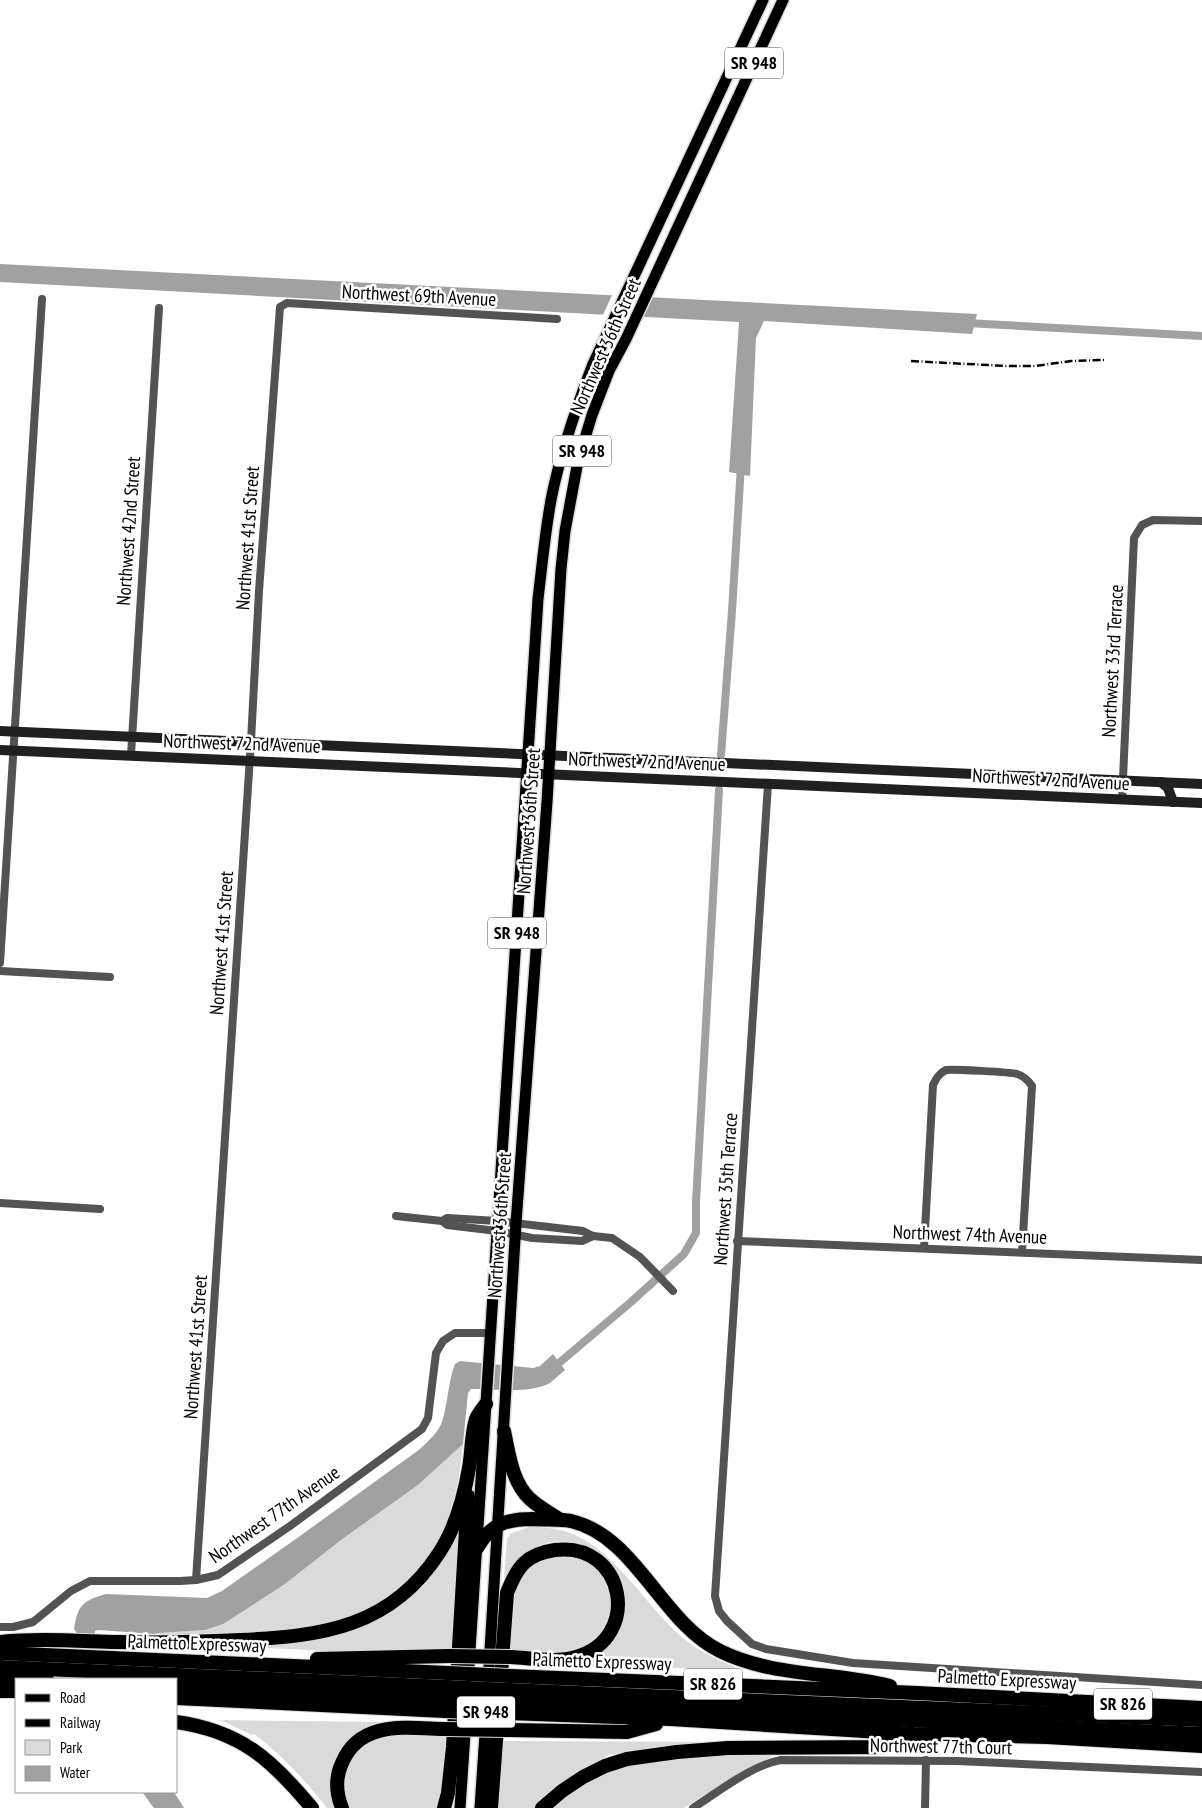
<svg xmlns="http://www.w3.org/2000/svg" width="1202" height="1808" font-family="'PT Sans Narrow',sans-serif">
<rect width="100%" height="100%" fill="#fff"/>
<g fill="#dadada">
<path d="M463,1444c-7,75 -30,137 -104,169 -9,4 -18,10 -28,12 -12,2 -25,3 -38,4 -44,5 -88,6 -133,7v-3l45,-3 80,-46 56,-44 77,-55z"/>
<path d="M461,1526l-7,126h-112l-92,-5v-2c57,-4 100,-4 148,-40 10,-7 21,-15 29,-24 14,-16 23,-37 34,-55z"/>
<path d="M529,1527c17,0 37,2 52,11 36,19 65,65 95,94 17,16 37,26 59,35v2l-174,-3c12,-3 34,-6 42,-17 4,-7 6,-17 9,-25 3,-8 11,-20 11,-29 1,-35 -45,-60 -76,-52 -20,5 -32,19 -43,36l3,-41 3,-2 -1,-2z"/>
<path d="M565,1554c11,3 24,5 32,13 24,24 16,62 -12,79 -17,11 -56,6 -76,6 3,-50 -5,-88 56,-98z"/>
<path d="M220,1720h1l163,2v2c-24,5 -48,21 -52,48 -2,11 3,25 4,36h-9c-22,-28 -45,-53 -73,-74l-2,1z"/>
<path d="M394,1735l54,1c-2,18 -3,58 -12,72h-87c-12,-24 -3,-55 22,-68 6,-4 16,-4 23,-5z"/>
<polygon points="501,1741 721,1742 671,1746 608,1755 557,1788 536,1808 497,1808"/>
<polygon points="778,1753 730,1779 684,1808 552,1808 564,1796 601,1774 651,1759"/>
</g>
<g fill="#a1a1a1">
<polygon points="0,264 977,314 972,334 764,321 756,338 750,476 729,472 739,322 0,282"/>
<path d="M553,1354l12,16c-5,4 -10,9 -15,13 -20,11 -56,6 -79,6l-3,4 -5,51 -45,41 -77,55 -56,44 -62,40 -18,6 -45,3 -6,1 -56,-4 -3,1 -2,48h-18l3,-44 -4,-6c4,-24 8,-28 32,-35l101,4 15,-7 78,-55 120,-87c8,-8 18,-16 22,-27 6,-19 6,-40 13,-58l5,-3 73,7 7,-2z"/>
<path d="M142,1792h32l10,16h-30c-5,-5 -7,-11 -12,-16z"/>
</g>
<polygon fill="#fff" points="613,293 653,295 642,319 602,317"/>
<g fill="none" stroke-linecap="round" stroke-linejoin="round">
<g stroke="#a1a1a1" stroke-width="8">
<polyline points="966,323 1202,336"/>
<polyline points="721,755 732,611 741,465"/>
<polyline points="552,1369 631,1302 684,1254 696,1233 696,1202 719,790"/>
</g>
<g stroke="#dbdbdb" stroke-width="14">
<g id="primary">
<path d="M468,1681l70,-1082c4,-33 7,-66 13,-99 9,-47 25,-92 42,-136l170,-364"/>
<polyline points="488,1683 516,1223 547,802 561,569 565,531 578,461 592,415 609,371 626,339 783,0"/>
<polyline points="460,1808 467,1704"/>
<polyline points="480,1808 487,1704"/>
</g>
</g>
<g stroke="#dbdbdb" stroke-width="16">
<g id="highway">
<path d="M504,1431c5,24 8,51 26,68 9,8 19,14 29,20"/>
<path d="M477,1548c14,-24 29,-29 56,-29 13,1 26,0 38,2 65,15 90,101 149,130 53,26 113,21 170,35"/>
<path d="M0,1642c39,-4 78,-1 117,0 41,1 83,0 124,-2 82,-4 150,-13 198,-87 16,-24 25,-56 30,-85 3,-16 2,-33 7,-49 2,-5 7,-11 10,-15"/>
<polyline points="0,1653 448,1673"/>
<polyline points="317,1659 449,1656"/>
<polyline points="0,1667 447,1687"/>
<polyline points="510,1676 917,1693 1202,1708"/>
<polyline points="0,1678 47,1679"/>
<polyline points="176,1686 446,1699"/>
<polyline points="509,1690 1202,1720"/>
<polyline points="0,1691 16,1691"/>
<polyline points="176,1698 445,1711"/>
<polyline points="508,1701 1202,1734"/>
<polyline points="507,1713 671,1719 914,1734 1047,1737 1202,1746"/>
<path d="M176,1722c65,9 96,38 136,86"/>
<polyline points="506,1730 627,1732 656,1724"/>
<path d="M342,1808c-6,-15 -7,-30 0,-45 18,-43 64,-35 102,-34"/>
<polyline points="444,1808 448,1793 453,1747 468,1496"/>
<path d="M491,1808l16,-215c10,-26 19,-39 48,-43 70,-9 88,88 21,107 -20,6 -45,1 -65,0"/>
<polyline points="542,1808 562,1791 583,1777 605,1766 627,1759 677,1752 728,1748 882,1747 909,1736"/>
</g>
</g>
<g stroke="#535353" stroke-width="8">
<polyline points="131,755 159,308"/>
<polyline points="768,784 715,1596 719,1611 727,1621 752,1644 766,1649 853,1663 1202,1685"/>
<polyline points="1122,800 1134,538 1142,525 1153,520 1202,521"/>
<polyline points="0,963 42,299"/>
<polyline points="0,971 110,977"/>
<polyline points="0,1203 100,1209"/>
<polyline points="396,1216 442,1221 447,1225 497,1231 532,1238 582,1241 593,1236"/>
<polyline points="442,1221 447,1218 498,1221 583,1231 593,1236 612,1238 640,1257 673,1291"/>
<polyline points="737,1241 1202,1260"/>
<path d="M924,1248l9,-163c3,-6 6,-12 13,-15 4,-1 66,2 71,4 7,2 11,6 15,12l-10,166"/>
<polyline points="196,1580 251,741 259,591 280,307 287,303 557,319"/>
<polyline points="0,1627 13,1627 33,1622 71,1591 90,1581 180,1581 196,1580 218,1575 290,1526 422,1429 428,1418 436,1353 443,1341 455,1333 491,1333"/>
<path d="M693,1808c25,-16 59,-43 88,-48l176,1 245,11"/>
<polyline points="925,1808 926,1760"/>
</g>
<g stroke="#202020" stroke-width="10">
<polyline points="0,731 1202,784"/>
<polyline points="0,750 1202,803"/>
<polyline points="1161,782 1168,788 1173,802"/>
</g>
<use href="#primary" stroke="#000" stroke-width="11"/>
<use href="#highway" stroke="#000" stroke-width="14"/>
<polyline stroke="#000" stroke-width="2.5" stroke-dasharray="8 2.5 1 2.5" stroke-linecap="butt" points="911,361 1006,366 1035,366 1071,361 1104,360"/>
<g stroke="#dbdbdb" stroke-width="16" stroke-linecap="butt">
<g id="highway-bridge">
<polyline points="449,1656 511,1657"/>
<polyline points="448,1673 510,1676"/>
<polyline points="447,1687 509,1690"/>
<polyline points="446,1699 508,1701"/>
<polyline points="445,1711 507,1713"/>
<polyline points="444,1729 506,1730"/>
</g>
</g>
<use href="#highway-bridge" stroke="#000" stroke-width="14"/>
</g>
<g text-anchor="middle" stroke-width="5" stroke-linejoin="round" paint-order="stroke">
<g fill="#fff" stroke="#4c4c4c" stroke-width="1">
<rect x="725" y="47.5" width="58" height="31" rx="4"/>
<rect x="553" y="435.5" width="58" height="31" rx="4"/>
<rect x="488" y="917.5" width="58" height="31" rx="4"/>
<rect x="684" y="1668.5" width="58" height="31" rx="4"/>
<rect x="1094" y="1688.5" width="58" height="31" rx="4"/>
<rect x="457" y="1696.5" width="58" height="31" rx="4"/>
</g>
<g font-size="18" font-weight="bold" fill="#000">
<text x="754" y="69">SR 948</text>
<text x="582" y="457">SR 948</text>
<text x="517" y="939">SR 948</text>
<text x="713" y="1690">SR 826</text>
<text x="1123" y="1710">SR 826</text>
<text x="486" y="1718">SR 948</text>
</g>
<g font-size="19" fill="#000" stroke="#fff">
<text transform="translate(419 295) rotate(3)" y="7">Northwest 69th Avenue</text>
<text transform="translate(605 346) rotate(-66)" y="7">Northwest 36th Street</text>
<text transform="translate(128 531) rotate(-86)" y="7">Northwest 42nd Street</text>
<text transform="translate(247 538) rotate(-86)" y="7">Northwest 41st Street</text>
<text transform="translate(1112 661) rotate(-87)" y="7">Northwest 33rd Terrace</text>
<text transform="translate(242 743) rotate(2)" y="7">Northwest 72nd Avenue</text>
<text transform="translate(647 761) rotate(2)" y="7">Northwest 72nd Avenue</text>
<text transform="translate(1051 779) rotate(3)" y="7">Northwest 72nd Avenue</text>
<text transform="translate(528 821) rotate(-86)" y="7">Northwest 36th Street</text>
<text transform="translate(221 943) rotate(-86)" y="7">Northwest 41st Street</text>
<text transform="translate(725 1189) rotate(-86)" y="7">Northwest 35th Terrace</text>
<text transform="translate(499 1225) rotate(-86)" y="7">Northwest 36th Street</text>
<text transform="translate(970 1234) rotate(2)" y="7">Northwest 74th Avenue</text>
<text transform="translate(195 1347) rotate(-86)" y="7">Northwest 41st Street</text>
<text transform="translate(274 1514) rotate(-35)" y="7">Northwest 77th Avenue</text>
<text transform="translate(197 1643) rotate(2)" y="7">Palmetto Expressway</text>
<text transform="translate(602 1661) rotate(2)" y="7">Palmetto Expressway</text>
<text transform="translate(1007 1679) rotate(3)" y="7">Palmetto Expressway</text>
<text transform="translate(941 1746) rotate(1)" y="7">Northwest 77th Court</text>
</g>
</g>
<rect x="15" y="1678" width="162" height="115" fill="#ffffff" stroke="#999999"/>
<rect x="25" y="1694" width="25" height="8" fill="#000000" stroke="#999999"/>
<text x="60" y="1703" font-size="15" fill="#000000">Road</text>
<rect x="25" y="1719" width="25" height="8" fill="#000000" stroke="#999999"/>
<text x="60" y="1728" font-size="15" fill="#000000">Railway</text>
<rect x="25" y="1740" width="25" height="15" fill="#dadada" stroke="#999999"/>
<text x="60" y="1753" font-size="15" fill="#000000">Park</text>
<rect x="25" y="1766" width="25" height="15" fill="#a1a1a1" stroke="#999999"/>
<text x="60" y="1778" font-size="15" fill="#000000">Water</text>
</svg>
